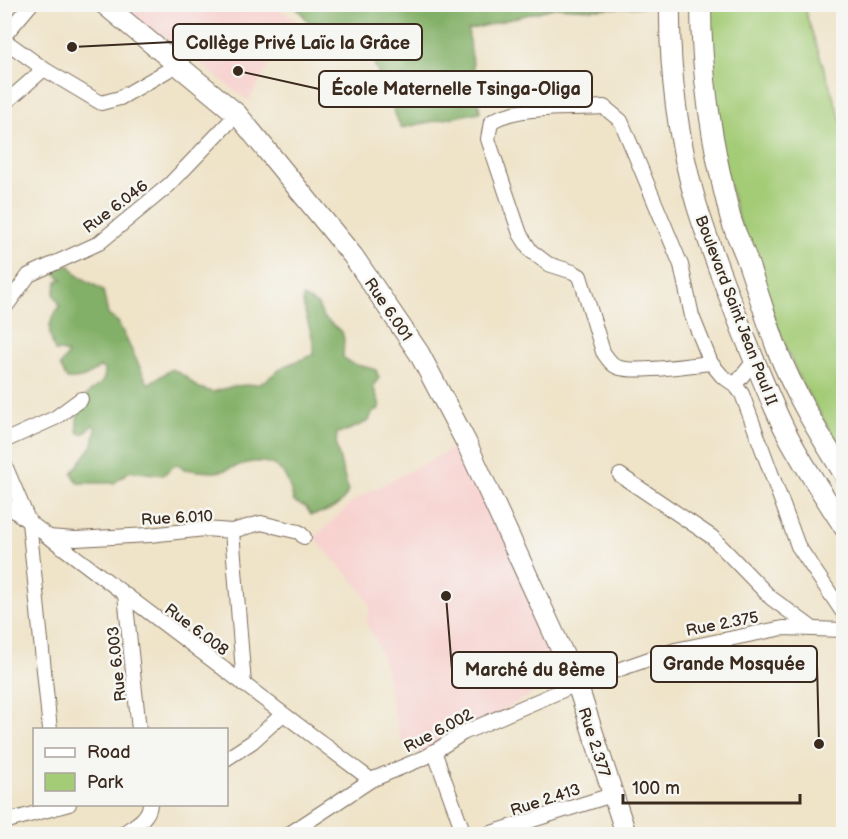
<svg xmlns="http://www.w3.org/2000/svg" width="848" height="839" font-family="'Balsamiq Sans',sans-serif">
<rect width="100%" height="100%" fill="#f6f6f2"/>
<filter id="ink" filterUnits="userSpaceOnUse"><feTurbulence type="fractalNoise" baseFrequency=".0167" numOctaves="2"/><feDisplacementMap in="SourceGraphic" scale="12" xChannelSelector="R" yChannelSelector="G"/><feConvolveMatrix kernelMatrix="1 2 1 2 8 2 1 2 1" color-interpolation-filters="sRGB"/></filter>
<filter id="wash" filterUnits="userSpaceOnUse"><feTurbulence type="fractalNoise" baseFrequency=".008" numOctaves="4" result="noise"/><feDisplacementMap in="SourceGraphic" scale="24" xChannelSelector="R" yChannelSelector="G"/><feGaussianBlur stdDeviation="1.35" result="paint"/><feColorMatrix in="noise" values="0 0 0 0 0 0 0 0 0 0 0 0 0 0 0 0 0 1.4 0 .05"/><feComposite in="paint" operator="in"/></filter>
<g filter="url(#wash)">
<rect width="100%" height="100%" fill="#efe3c8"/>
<g fill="#f7d0cd">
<polygon points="117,5 271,5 297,20 248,101 172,41 132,18"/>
<polygon points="461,444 500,525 560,677 425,757 401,741 392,706 386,670 376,640 366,624 370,606 359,587 314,538 354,500"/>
</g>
<polygon fill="#a4cc77" stroke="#707b4a" stroke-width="1.5" points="705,5 805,5 807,17 843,126 843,452 802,384 780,334 737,215 717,138"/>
<g fill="#83b068" stroke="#5f6d43" stroke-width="1.5">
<polygon points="294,5 652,4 652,6 592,9 557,7 468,30 480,112 401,128 365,42 322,37"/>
<path d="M58,265l12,1 7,9 26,15 5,25 10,7 30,62 24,-15 13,7 12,11 15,5 23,-6 25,-2 25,-18 28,-11c4,-18 -11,-39 -10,-58l15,8 5,12 19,15 2,7 -1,18c11,11 19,7 33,13l3,8 -6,8 7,19 -2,5 -6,3 -3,8c-10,4 -22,11 -32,12l-1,12 12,46c-6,17 -22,21 -37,24l-5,-8 -12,-5c-6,-25 -12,-42 -41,-40 -11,1 -21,7 -32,9 -11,3 -26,-1 -37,-2l-4,-4h-5l-12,10 -33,-4 -16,12h-36l-6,-10 21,-28 3,-17 -4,-3 -6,7 -4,2 -4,-2c-3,-13 1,-27 9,-37 7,-9 21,-11 17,-26l-4,-2c-12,9 -18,13 -33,12l-7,-13 8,-12 -6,-3h-7c-8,-21 -8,-27 5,-45l-6,-12 3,-13 5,-2 -7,-6 -1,-6z"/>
</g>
</g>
<g filter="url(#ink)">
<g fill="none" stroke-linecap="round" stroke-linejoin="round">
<g stroke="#7a6b5a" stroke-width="16">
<g id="street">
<polyline points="4,36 31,4"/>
<polyline points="4,40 44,69 101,103 120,98 177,65"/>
<polyline points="4,104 44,69"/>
<polyline points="4,309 29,275 99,243 169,185 237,114"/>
<path d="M711,363c-23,2 -71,10 -91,5 -8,-2 -12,-9 -17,-16l-23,-76 -7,-4 -25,-8 -17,-13 -11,-17 -32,-95 3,-17c26,-17 82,-13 113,-15l17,14 60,144 11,51 19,47 11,13 13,9 7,9 56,152 46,68"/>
<polyline points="735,385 754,361"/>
<polyline points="4,441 55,418 81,399"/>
<polyline points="4,463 29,522 50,730"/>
<polyline points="620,475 712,537 771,598 812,628"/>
<polyline points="4,503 371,780"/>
<polyline points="232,531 244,685"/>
<polyline points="48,537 76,539 149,535 205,529 232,531 261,523 299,532 304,537"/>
<polyline points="125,595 139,730"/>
<polyline points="434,751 464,834"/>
<polyline points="226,759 252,742 283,714"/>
<polyline points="4,822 69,804"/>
<path d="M122,834c11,-8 27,-15 28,-30"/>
<polyline points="289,834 371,780 426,757 463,733 577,684 675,650 783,628 844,630"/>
<polyline points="488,834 612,795"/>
</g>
</g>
<g stroke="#7a6b5a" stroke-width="22">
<g id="secondary">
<polyline points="104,4 237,114 353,256 419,353 466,442 577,684 626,834"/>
<path d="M670,4c-1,66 8,140 27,202 13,42 29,83 45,124 13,32 26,65 41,96 17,35 40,68 61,101"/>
<path d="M701,4c0,72 11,142 29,212 4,16 13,31 18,47 10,29 19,58 29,86 17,44 42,85 67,125"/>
</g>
</g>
<use href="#street" stroke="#fff" stroke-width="14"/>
<use href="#secondary" stroke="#fff" stroke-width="20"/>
</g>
</g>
<g text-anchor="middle" stroke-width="5" stroke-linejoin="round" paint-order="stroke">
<g font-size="16" fill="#3b2a1e" stroke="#f6f6f2">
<text transform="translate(115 206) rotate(-37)" y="6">Rue 6.046</text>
<text transform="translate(389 309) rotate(56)" y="6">Rue 6.001</text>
<text transform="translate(737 310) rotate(69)" y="6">Boulevard Saint Jean Paul II</text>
<text transform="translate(177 517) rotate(-3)" y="6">Rue 6.010</text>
<text transform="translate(722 623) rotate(-11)" y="6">Rue 2.375</text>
<text transform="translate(197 629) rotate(37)" y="6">Rue 6.008</text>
<text transform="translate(116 664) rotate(-96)" y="6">Rue 6.003</text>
<text transform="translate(438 730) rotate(-28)" y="6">Rue 6.002</text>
<text transform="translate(595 742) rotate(72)" y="6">Rue 2.377</text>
<text transform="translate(545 799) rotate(-18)" y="6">Rue 2.413</text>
</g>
</g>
<path fill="none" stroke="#3b2a1e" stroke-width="2" d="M72 47L173 42M238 71L319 89M819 744L817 664M446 596L452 670"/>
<g fill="#3b2a1e" stroke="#f6f6f2" stroke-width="2">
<circle cx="72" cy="47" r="6"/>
<circle cx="238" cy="71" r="6"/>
<circle cx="819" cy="744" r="6"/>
<circle cx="446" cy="596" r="6"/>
</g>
<g fill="#f6f6f2" stroke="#3b2a1e" stroke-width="2">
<rect x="173" y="24" width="249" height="36" rx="6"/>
<rect x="319" y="71" width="273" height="36" rx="6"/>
<rect x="651" y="646" width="166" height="36" rx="6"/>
<rect x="452" y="652" width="165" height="36" rx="6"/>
</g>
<g font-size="18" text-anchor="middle" font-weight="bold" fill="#3b2a1e">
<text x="298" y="49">Collège Privé Laïc la Grâce</text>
<text x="456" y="95">École Maternelle Tsinga-Oliga</text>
<text x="734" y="670">Grande Mosquée</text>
<text x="535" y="676">Marché du 8ème</text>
</g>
<rect width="848" height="839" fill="none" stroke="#f6f6f2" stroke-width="24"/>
<rect x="33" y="728" width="195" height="78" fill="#f6f6f2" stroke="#aba49d" stroke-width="1.5"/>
<rect x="45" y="748" width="30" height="9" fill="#ffffff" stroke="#aba49d" stroke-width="1.5"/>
<text x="87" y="758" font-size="18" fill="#3b2a1e">Road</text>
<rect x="45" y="773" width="30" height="18" fill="#a4cc77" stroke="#aba49d" stroke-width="1.5"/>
<text x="87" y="788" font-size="18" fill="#3b2a1e">Park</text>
<path d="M623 794v9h177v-9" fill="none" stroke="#3b2a1e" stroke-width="3"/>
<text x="632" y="794" font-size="18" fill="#3b2a1e" stroke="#f6f6f2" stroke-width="4.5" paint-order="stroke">100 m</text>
</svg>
